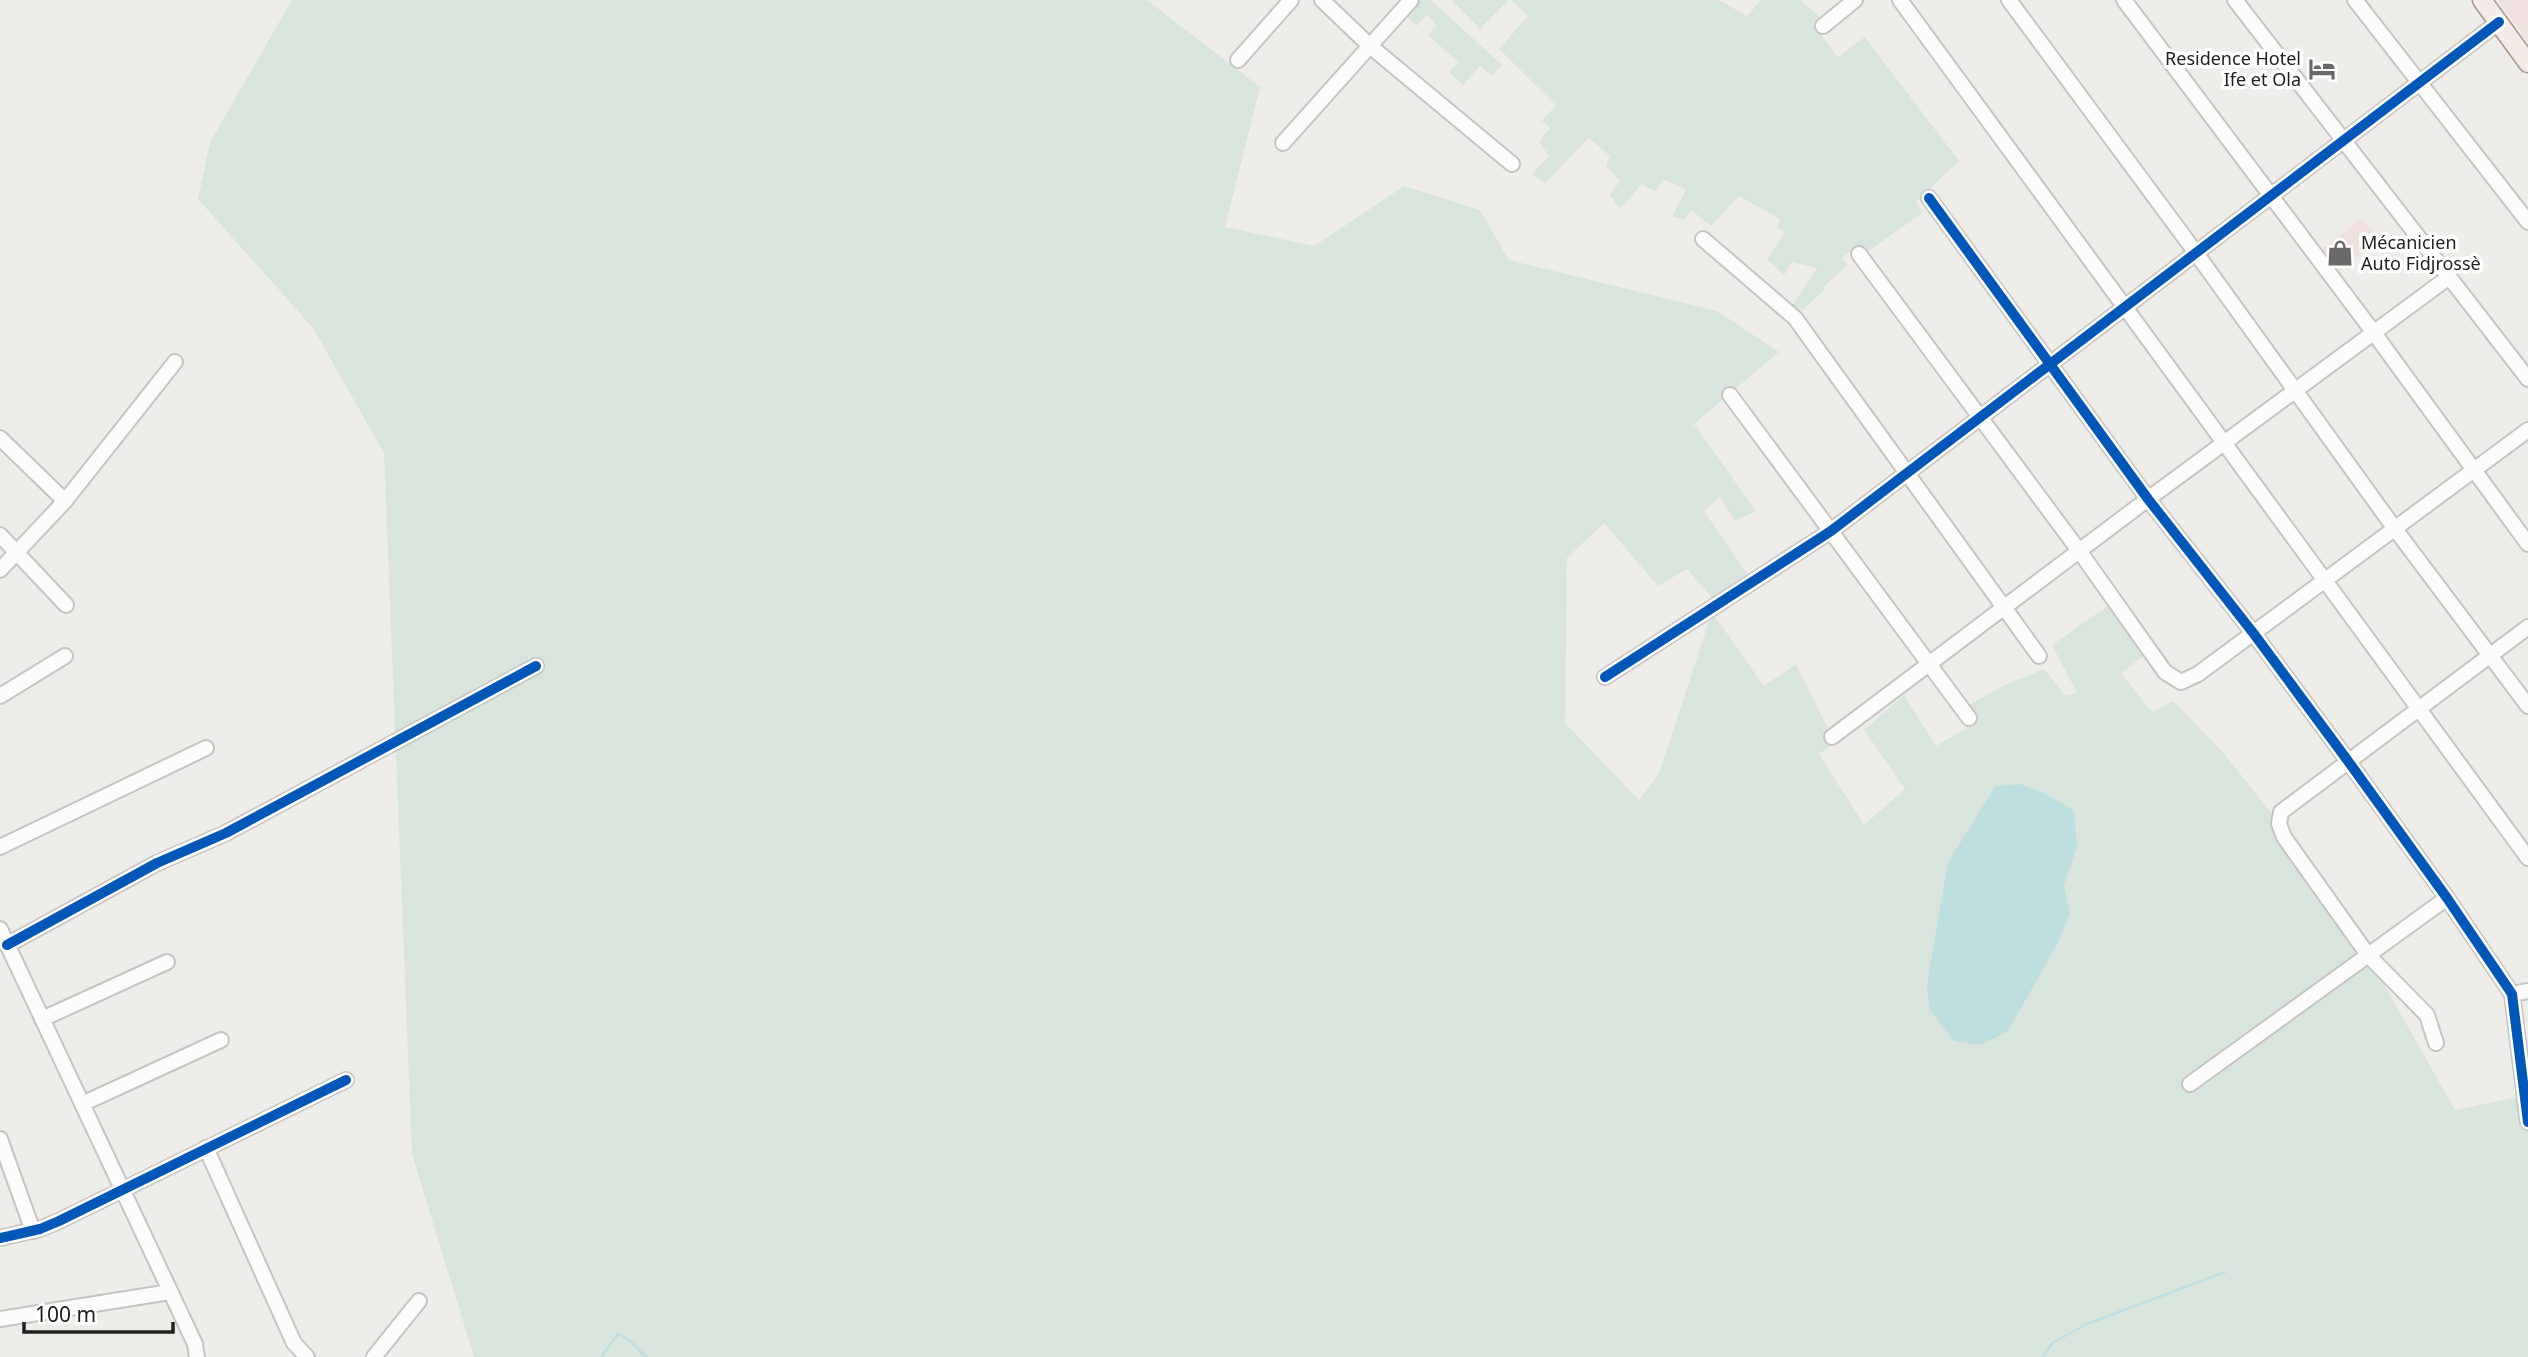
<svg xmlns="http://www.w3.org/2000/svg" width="2528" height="1357" font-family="'Noto Sans',sans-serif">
<rect width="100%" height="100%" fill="#efedea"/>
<g fill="#f0e1e1">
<polygon points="2497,0 2528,0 2528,42"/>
<polygon points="2362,218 2379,240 2336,273 2319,252"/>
</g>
<g fill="#d8e5dc" fill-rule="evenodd">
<path d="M292,0h855l113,87 -35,140 89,19 90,-60 76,24 29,50 208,51 62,41 -85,72 62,87 -21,10 -15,-24 -16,14 45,66 -35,23 -27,-31 -29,17 -54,-63 -37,35 -2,165 74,77 20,-27 53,-161 52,74 32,-22 39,79 -16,11 45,71 41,-36 -41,-59 40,-35 32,51 41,-24 -7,-18 37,-20 37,-15 22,27 11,-3 -25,-48 60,-42 36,50 -27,20 31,39 21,-11 50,51 106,135 126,223 73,-15v262h-2054l-62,-203 -28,-701 -71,-125 -115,-129 12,-57zM1995,786l82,61 -13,38 6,29 -12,29 -50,87 -77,-71 17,-97z"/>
<polygon points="1420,0 1431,0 1502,65 1492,76 1480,66 1463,85 1449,72 1458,62 1428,35 1437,26 1427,15 1416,26 1406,15"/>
<polygon points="1451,0 1509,0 1480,29"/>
<polygon points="1511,0 1719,0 1747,16 1761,0 1804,0 1802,2 1819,16 1813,24 1838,57 1865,37 1959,161 1916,202 1922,213 1866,253 1859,245 1842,258 1848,265 1823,287 1825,290 1802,310 1792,306 1817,268 1792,262 1784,275 1767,259 1785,233 1777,227 1780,219 1739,196 1711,226 1691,210 1684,220 1672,217 1686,190 1665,180 1654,191 1642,184 1620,209 1610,195 1620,181 1606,166 1610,156 1589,138 1545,183 1532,174 1549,156 1539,142 1550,128 1542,121 1556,105 1499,49 1528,16"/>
</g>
<polygon fill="#bfdee0" points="2020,784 2044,793 2074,810 2077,847 2064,885 2070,914 2058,943 2008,1031 1981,1045 1954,1041 1930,1010 1927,987 1931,959 1948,862 1995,786"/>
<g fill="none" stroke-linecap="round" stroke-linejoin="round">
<g stroke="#bfdee0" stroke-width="2.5">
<polyline points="601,1357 618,1334 628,1339 646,1357"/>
<polyline points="2043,1357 2052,1343 2087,1324 2225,1272"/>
</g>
<g stroke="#c5c4c2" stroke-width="18">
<g id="minor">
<polyline points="1322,0 1370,46 1512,164"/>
<polyline points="1900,0 2528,858"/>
<polyline points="2009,0 2196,253 2395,529 2528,706"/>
<polyline points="2124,0 2374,333 2528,544"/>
<polyline points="2235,0 2528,379"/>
<polyline points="2355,0 2528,222"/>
<polyline points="1823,26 1855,0"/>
<polyline points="1238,60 1291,0"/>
<polyline points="1283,143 1411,0"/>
<polyline points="1929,198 2148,499 2254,634 2348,761 2447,898 2512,994 2528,1122"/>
<polyline points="1703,239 1795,318 2039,656"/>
<polyline points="1859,254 2080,552 2165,672 2181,682 2198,674 2528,430"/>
<polyline points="1730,395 1969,718"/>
<polyline points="0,438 65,501"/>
<polyline points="0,535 66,605"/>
<polyline points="0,570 65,501 175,362"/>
<polyline points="1605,677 1831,531 2499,22"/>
<polyline points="0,696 65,656"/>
<polyline points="1832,737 2148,499 2449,277"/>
<polyline points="0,847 206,748"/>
<polyline points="0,929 195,1344 197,1357"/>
<polyline points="7,945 157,863 226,833 536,666"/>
<polyline points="2512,994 2528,991"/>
<polyline points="42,1019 167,962"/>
<polyline points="2436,1043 2427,1015 2368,955 2284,837 2279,824 2281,812 2528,627"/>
<polyline points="2190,1084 2447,898"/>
<polyline points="82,1104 221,1040"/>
<polyline points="0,1139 33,1231"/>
<polyline points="206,1148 294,1343 307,1357"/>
<polyline points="0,1238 40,1229 59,1221 346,1080"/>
<polyline points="0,1319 170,1292"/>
<polyline points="374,1357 419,1301"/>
</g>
</g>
<g stroke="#a59786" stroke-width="21">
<polyline id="major" points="2482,0 2528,63"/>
</g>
<use href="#minor" stroke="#fdfcfc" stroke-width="14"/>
<use href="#major" stroke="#f2ebe7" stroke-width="18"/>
<g stroke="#fff" stroke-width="15">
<g id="cycleway">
<polyline points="1929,198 2148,499 2254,634 2348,761 2447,898 2512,994 2528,1122"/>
<polyline points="1605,677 1831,531 2499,22"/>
<polyline points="7,945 157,863 226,833 536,666"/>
<polyline points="0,1238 40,1229 59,1221 346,1080"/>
</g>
</g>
<use href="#cycleway" stroke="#0057b8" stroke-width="10"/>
</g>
<defs>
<g id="hotel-bare" transform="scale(2.1)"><path d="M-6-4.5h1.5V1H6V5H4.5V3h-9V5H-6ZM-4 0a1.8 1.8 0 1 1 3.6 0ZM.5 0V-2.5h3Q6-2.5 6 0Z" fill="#696867" stroke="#fff" stroke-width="2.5" paint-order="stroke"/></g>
<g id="shop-bare" transform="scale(2.1)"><path d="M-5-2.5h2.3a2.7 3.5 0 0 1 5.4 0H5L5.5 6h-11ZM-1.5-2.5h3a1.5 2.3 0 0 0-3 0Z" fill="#696867" stroke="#fff" stroke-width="2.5" paint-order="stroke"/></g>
</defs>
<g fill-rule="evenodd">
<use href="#hotel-bare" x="2322" y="69"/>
<use href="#shop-bare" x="2340" y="253"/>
</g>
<g text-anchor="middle" stroke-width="7" stroke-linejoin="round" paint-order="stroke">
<g font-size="18" fill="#212121" stroke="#fff" text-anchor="end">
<text x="2301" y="65">Residence Hotel<tspan x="2301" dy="21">Ife et Ola</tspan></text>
<text x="2361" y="249" text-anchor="start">Mécanicien<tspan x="2361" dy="21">Auto Fidjrossè</tspan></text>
</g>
</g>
<path d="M24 1322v10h149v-10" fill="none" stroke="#212121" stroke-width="3.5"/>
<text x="35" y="1322" font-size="21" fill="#212121" stroke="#ffffff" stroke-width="5" paint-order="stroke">100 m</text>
</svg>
